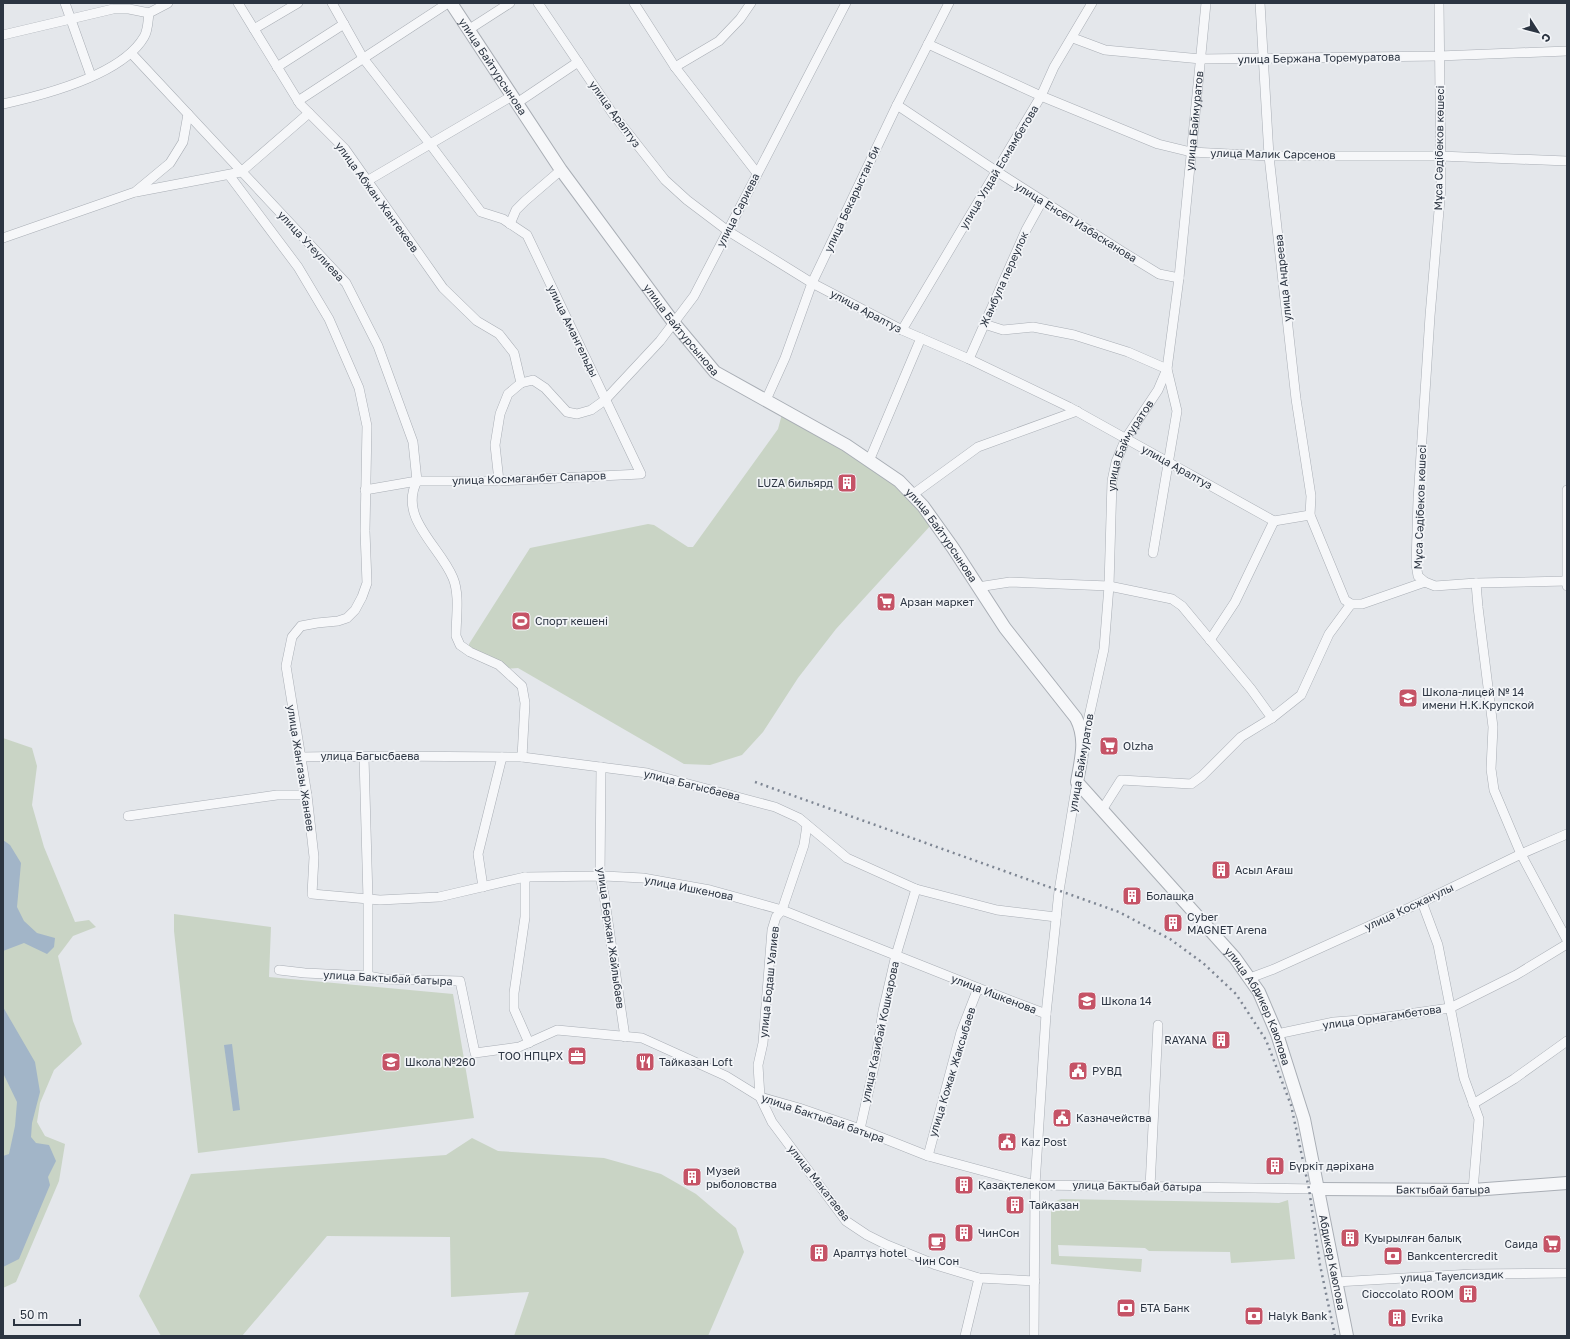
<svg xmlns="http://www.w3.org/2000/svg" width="1570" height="1339" font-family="'Golos Text',sans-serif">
<rect width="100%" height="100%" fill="#e4e7eb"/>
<g fill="#c9d4c5">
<path d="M782,414c43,24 87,47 123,81 10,9 18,20 26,30l-95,104 -38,49 -35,54 -21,23 -32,10 -26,-1 -166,-96 -12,1 -37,-21v-4l61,-96 118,-24 6,1 34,22h5l85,-118z"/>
<polygon points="3,738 32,748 37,766 32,805 44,847 75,922 89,920 96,927 73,936 58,956 73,1021 82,1044 54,1070 40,1103 37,1122 45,1136 65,1144 59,1181 16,1282 3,1288"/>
<polygon points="174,914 271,927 269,977 453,994 474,1118 198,1153 174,931"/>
<polygon points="472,1138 498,1151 604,1158 661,1174 696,1194 736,1228 744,1252 708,1336 514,1336 529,1292 451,1297 450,1237 327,1236 242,1336 161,1336 139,1296 191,1174 446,1155"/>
<polygon points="1061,1199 1279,1203 1288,1200 1295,1259 1231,1263 1230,1252 1149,1251 1145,1248 1058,1245 1059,1256 1142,1259 1141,1272 1051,1264 1051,1210 1054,1202"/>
</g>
<g fill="#a2b5c8">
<polygon points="3,840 10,845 21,863 17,907 24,921 37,933 55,938 54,947 47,954 24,943 3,951"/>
<polygon points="3,1007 35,1062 40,1092 32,1123 31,1137 36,1143 49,1145 56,1161 48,1177 50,1185 19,1259 3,1267 3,1156 9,1154 15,1126 17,1102 3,1073"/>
<polygon points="232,1044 240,1110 233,1111 224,1045"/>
</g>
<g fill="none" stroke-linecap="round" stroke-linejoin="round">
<g stroke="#a9aeb5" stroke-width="10">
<g id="minor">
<polyline points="65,3 91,76"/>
<polyline points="238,3 300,104 345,149 443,288 477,321 499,334 514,353 521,383"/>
<polyline points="332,3 363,58 430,144 481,212 503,219 527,235 641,474 499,481 417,481 365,490"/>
<polyline points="538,3 613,114 665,180 687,200 728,231 812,283 902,330 969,359 1069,407 1274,521"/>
<polyline points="634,3 675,67 757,173"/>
<polyline points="1260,3 1269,156 1296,399 1311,496 1310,515 1345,600 1351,604 1362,604 1425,582"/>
<polyline points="1439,3 1441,187 1430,316 1418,500 1416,564 1418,576 1425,582 1435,586 1476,583 1567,581"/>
<polyline points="254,29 298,3"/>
<polyline points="468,30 510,3"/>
<polyline points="3,35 113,9 129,9 149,13"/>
<polyline points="1073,38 1105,50 1201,59 1439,56 1567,51"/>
<polyline points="928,44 1041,96 1158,144 1191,152 1269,156 1440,156 1567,161"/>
<polyline points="131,53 346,283 378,346 413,442 417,481"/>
<polyline points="277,67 344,24"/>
<polyline points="675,67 719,41 740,19 751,3"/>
<polyline points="298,101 448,3"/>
<polyline points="517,103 578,62"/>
<path d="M3,104c41,-9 119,-29 141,-67 4,-6 4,-17 5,-24l19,-10"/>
<polyline points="897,105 996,171 1123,252 1159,274 1179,278"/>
<polyline points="229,175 298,267 329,319 359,388 367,426 365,531 367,583 362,597 355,610 347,618 338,621 317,623 301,626 292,637 286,666 307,795 314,857 312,894 380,900 439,897 525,877 604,876 643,878 710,890 782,910 978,988 1046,1014"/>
<polyline points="367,181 512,96"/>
<polyline points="136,192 241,172 309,113"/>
<polyline points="510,224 516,210 525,201 561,170"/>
<polyline points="3,238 135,192 170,163 183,142 188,114"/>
<polyline points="984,324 1003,330 1033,327 1074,335 1128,352 1167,369 1177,411 1153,553"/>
<polyline points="902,330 1041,96 1054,67 1092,3"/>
<polyline points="969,359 1026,230 1042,201"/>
<polyline points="766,400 785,358 812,283 897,105 949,3"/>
<polyline points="869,461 921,338"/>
<path d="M417,481c-19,37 23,65 36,97 7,17 3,40 3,58l4,9 10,7 29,13 23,21 3,17 -3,54"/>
<polyline points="499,481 495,445 500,414 508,394 521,383 533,380 545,388 567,412 577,414 591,410 605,400 660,341 694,296 846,3"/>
<polyline points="1567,490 1567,586"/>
<polyline points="912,495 978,447 1077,411"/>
<polyline points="1274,521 1310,515"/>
<polyline points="1476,583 1478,607 1493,727 1491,769 1494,790 1521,854 1567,940"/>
<polyline points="978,587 1010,582 1109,586 1172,599 1182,606 1251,689 1272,718"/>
<polyline points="1210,640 1235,602 1274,521"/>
<path id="s1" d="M1084,739l20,-90 5,-63 3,-105 4,-19 10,-24 32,-48 9,-21 12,-91 27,-275"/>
<path d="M300,757c28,-1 56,0 84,-1l138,1 125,16 128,34 24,11 48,40 69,31 81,21 59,7"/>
<polyline points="364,757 368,899 368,976"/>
<polyline points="601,767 600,876 604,895 625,1037"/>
<polyline points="1102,810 1121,780 1191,784 1202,776 1241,737 1272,718 1301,695 1329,634 1351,604"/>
<polyline points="128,816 277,795 307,795"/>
<polyline points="807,825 804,845 782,910 776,917 772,930 763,1043 758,1065 760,1097 772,1122 846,1221 867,1235 887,1245 936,1265 979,1278 1035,1281"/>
<polyline points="525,877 525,917 514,993 514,1009 529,1043"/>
<polyline points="483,887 478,854 502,757"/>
<polyline points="1422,902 1438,945 1464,1078 1479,1119 1473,1190"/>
<polyline points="279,970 305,973 368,976 384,979 460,981 475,1053 519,1047 557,1030 642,1038 726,1076 760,1097 799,1108 860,1129 928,1156 1035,1185 1318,1189"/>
<polyline points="1250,978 1274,969 1422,902 1521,854 1567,834"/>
<polyline points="1277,1034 1334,1022 1373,1019 1450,1008 1516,975 1567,944"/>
<polyline points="1473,1104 1514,1079 1567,1041"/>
<polyline points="860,1129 876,1058 883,1011 896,955 916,889"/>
<polyline points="928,1156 961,1032 978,988"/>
<polyline points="1150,1187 1158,1025"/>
<polyline points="1336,1282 1472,1274 1567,1273"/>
<polyline points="965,1336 979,1278"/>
<polyline points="1034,1336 1035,1185 1046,1014 1059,891 1077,782"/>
</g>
</g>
<g stroke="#a9aeb5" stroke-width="14">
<g id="tertiary">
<path id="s2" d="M451,3l110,167 113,153 41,49 131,73 53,36 24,25 30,42 52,80 71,90c11,21 5,41 1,64l158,176 24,34 18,42 27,85 43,217"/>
<path id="s3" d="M1318,1189l155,1 94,-7"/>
</g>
</g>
<use href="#minor" stroke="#f6f7f9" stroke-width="9"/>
<use href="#tertiary" stroke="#f6f7f9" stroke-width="12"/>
<polyline stroke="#7e8693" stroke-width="2.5" stroke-dasharray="2 4" stroke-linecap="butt" points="755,782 1119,912 1170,939 1203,963 1236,994 1266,1040 1291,1105 1309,1189 1320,1265 1335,1336"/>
</g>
<defs>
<g id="building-square" transform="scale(1)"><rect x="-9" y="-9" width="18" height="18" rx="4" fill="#c55366" stroke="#f3f5f8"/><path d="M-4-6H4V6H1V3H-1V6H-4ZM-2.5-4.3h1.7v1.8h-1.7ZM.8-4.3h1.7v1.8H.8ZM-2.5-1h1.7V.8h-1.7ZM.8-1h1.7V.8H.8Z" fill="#fff"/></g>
<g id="supermarket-square" transform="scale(1)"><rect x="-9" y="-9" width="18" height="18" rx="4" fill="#c55366" stroke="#f3f5f8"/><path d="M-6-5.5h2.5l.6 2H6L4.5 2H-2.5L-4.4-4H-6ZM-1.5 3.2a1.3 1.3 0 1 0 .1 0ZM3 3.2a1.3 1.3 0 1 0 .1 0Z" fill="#fff"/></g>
<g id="stadium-square" transform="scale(1)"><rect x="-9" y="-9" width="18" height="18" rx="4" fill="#c55366" stroke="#f3f5f8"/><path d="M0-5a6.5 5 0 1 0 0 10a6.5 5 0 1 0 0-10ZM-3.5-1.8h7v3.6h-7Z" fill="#fff"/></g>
<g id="school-square" transform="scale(1)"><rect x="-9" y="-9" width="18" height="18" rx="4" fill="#c55366" stroke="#f3f5f8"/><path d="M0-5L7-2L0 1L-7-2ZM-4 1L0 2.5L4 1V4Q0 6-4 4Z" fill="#fff"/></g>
<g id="office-square" transform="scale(1)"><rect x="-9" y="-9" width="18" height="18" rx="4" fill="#c55366" stroke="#f3f5f8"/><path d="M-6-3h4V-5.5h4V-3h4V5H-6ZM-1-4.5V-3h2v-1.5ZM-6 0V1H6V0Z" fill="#fff"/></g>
<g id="restaurant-square" transform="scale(1)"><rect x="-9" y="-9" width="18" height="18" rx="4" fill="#c55366" stroke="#f3f5f8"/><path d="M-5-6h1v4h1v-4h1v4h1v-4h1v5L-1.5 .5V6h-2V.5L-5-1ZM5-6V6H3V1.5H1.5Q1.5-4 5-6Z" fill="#fff"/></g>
<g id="civic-square" transform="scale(1)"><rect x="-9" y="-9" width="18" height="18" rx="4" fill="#c55366" stroke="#f3f5f8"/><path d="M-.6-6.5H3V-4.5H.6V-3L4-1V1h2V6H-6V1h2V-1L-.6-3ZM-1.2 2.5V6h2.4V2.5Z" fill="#fff"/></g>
<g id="cafe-square" transform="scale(1)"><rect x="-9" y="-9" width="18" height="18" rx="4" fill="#c55366" stroke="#f3f5f8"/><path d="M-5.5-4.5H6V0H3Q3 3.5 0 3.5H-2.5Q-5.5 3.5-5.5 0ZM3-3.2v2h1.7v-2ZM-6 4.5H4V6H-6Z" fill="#fff"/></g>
<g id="bank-square" transform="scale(1)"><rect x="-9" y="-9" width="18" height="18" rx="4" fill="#c55366" stroke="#f3f5f8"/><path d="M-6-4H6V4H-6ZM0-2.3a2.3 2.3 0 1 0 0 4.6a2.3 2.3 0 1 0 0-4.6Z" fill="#fff"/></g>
</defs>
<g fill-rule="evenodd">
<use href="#building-square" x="847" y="483"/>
<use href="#supermarket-square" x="886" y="602"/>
<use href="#stadium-square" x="521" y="621"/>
<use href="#school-square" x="1408" y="698"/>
<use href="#supermarket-square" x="1109" y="746"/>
<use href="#building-square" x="1221" y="870"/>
<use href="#building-square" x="1132" y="896"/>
<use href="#building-square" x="1173" y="923"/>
<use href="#school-square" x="1087" y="1001"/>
<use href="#building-square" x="1221" y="1040"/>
<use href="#office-square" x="577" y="1056"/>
<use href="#school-square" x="391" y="1062"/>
<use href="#restaurant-square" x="645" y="1062"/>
<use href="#civic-square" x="1078" y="1071"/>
<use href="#civic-square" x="1062" y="1118"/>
<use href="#civic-square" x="1007" y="1142"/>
<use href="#building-square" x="1275" y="1166"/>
<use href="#building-square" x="692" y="1177"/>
<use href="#building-square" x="964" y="1185"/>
<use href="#building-square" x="1015" y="1205"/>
<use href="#building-square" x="964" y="1233"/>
<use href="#building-square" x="1350" y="1238"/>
<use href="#cafe-square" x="937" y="1242"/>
<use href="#supermarket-square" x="1552" y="1244"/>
<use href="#building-square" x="819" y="1253"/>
<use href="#bank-square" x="1393" y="1256"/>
<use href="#building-square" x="1468" y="1294"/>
<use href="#bank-square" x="1126" y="1308"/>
<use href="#bank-square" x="1254" y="1316"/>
<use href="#building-square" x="1397" y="1318"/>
</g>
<g text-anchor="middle" stroke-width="3.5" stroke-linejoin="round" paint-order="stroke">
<g font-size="11" fill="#2c3542" stroke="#f3f5f8">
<text transform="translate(1319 58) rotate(-1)" y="4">улица Бержана Торемуратова</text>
<text dy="4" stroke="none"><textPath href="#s2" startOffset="76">улица Байтурсынова</textPath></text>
<text transform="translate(615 114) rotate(54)" y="4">улица Аралтуз</text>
<text dy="4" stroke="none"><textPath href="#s1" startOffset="636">улица Баймуратов</textPath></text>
<text transform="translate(1439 148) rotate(-89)" y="4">Мұса Сәдібеков көшесі</text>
<text transform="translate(1273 154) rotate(1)" y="4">улица Малик Сарсенов</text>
<text transform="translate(999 167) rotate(-59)" y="4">улица Улдай Есмамбетова</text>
<text transform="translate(377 197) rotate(54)" y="4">улица Абжан Жантекеев</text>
<text transform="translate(852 199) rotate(-65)" y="4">улица Бекарыстан би</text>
<text transform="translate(738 210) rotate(-63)" y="4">улица Сариева</text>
<text transform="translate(1076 222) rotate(32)" y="4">улица Енсеп Избасканова</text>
<text transform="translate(311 246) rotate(47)" y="4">улица Утеулиева</text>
<text transform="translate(1283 278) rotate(-96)" y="4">улица Андреева</text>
<text transform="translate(1004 279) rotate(-66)" y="4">Жамбула переулок</text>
<text transform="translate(866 311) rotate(28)" y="4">улица Аралтуз</text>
<text dy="4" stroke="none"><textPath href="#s2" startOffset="400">улица Байтурсынова</textPath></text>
<text transform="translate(573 331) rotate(64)" y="4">улица Амангельды</text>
<text dy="4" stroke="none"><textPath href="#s1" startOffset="300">улица Баймуратов</textPath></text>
<text transform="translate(1177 467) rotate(29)" y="4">улица Аралтуз</text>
<text transform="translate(529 478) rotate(-2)" y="4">улица Космаганбет Сапаров</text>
<text transform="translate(1420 507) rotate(-88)" y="4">Мұса Сәдібеков көшесі</text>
<text dy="4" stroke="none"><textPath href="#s2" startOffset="737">улица Байтурсынова</textPath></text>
<text x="370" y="760">улица Багысбаева</text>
<text transform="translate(1081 763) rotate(-80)" y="4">улица Баймуратов</text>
<text transform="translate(301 768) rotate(81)" y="4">улица Жангазы Жанаев</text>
<text transform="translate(692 785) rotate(14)" y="4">улица Багысбаева</text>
<text transform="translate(689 888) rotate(11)" y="4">улица Ишкенова</text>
<text transform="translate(1409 907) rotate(-25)" y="4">улица Косжанулы</text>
<text transform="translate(611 938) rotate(82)" y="4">улица Бержан Жайлыбаев</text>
<text transform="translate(388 978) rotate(3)" y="4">улица Бактыбай батыра</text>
<text transform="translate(769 982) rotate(-84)" y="4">улица Бодаш Уалиев</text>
<text transform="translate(994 994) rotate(21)" y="4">улица Ишкенова</text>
<text dy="4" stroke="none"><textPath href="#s2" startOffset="1320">улица Абдикер Каюпова</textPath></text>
<text transform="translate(1382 1017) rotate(-8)" y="4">улица Ормагамбетова</text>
<text transform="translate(880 1032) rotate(-78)" y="4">улица Казибай Кошкарова</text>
<text transform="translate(952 1072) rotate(-73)" y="4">улица Кожак Жаксыбаев</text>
<text transform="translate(823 1118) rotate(19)" y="4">улица Бактыбай батыра</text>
<text transform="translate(819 1183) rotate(52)" y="4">улица Макатаева</text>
<text transform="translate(1137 1186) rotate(1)" y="4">улица Бактыбай батыра</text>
<text dy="4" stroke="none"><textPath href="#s3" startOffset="125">Бактыбай батыра</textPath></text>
<text dy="4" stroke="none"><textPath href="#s2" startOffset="1589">Абдикер Каюпова</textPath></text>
<text transform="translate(1452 1276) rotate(-2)" y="4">улица Тауелсиздик</text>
</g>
<g font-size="11" fill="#2c3542" stroke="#f3f5f8" text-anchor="start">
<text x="833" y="487" text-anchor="end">LUZA бильярд</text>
<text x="900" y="606">Арзан маркет</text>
<text x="535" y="625">Спорт кешені</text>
<text x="1422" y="696">Школа-лицей № 14<tspan x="1422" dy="13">имени Н.К.Крупской</tspan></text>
<text x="1123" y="750">Olzha</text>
<text x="1235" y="874">Асыл Ағаш</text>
<text x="1146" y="900">Болашқа</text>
<text x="1187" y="921">Cyber<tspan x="1187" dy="13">MAGNET Arena</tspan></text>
<text x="1101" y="1005">Школа 14</text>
<text x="1207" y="1044" text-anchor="end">RAYANA</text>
<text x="563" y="1060" text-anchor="end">ТОО НПЦРХ</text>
<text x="405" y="1066">Школа №260</text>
<text x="659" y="1066">Тайказан Loft</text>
<text x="1092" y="1075">РУВД</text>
<text x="1076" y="1122">Казначейства</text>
<text x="1021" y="1146">Kaz Post</text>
<text x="1289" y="1170">Бүркіт дәріхана</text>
<text x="706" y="1175">Музей<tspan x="706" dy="13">рыболовства</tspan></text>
<text x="978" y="1189">Қазақтелеком</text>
<text x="1029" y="1209">Тайқазан</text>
<text x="978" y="1237">ЧинСон</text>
<text x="1364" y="1242">Қуырылған балық</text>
<text x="1538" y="1248" text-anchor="end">Саида</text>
<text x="833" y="1257">Аралтұз hotel</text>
<text x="1407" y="1260">Bankcentercredit</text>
<text x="937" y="1265" text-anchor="middle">Чин Сон</text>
<text x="1454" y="1298" text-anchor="end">Cioccolato ROOM</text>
<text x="1140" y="1312">БТА Банк</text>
<text x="1268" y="1320">Halyk Bank</text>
<text x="1411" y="1322">Evrika</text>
</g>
</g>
<rect width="1570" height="1339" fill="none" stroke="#2c3542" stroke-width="8"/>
<g transform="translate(1538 32) rotate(126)" stroke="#f3f5f8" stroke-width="3" paint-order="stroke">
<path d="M0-3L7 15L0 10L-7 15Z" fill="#2c3542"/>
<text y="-6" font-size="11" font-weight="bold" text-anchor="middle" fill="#2c3542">С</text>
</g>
<path d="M14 1319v6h66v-6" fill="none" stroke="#2c3542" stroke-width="2"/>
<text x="20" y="1319" font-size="12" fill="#2c3542" stroke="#f3f5f8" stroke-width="3" paint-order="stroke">50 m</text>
</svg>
